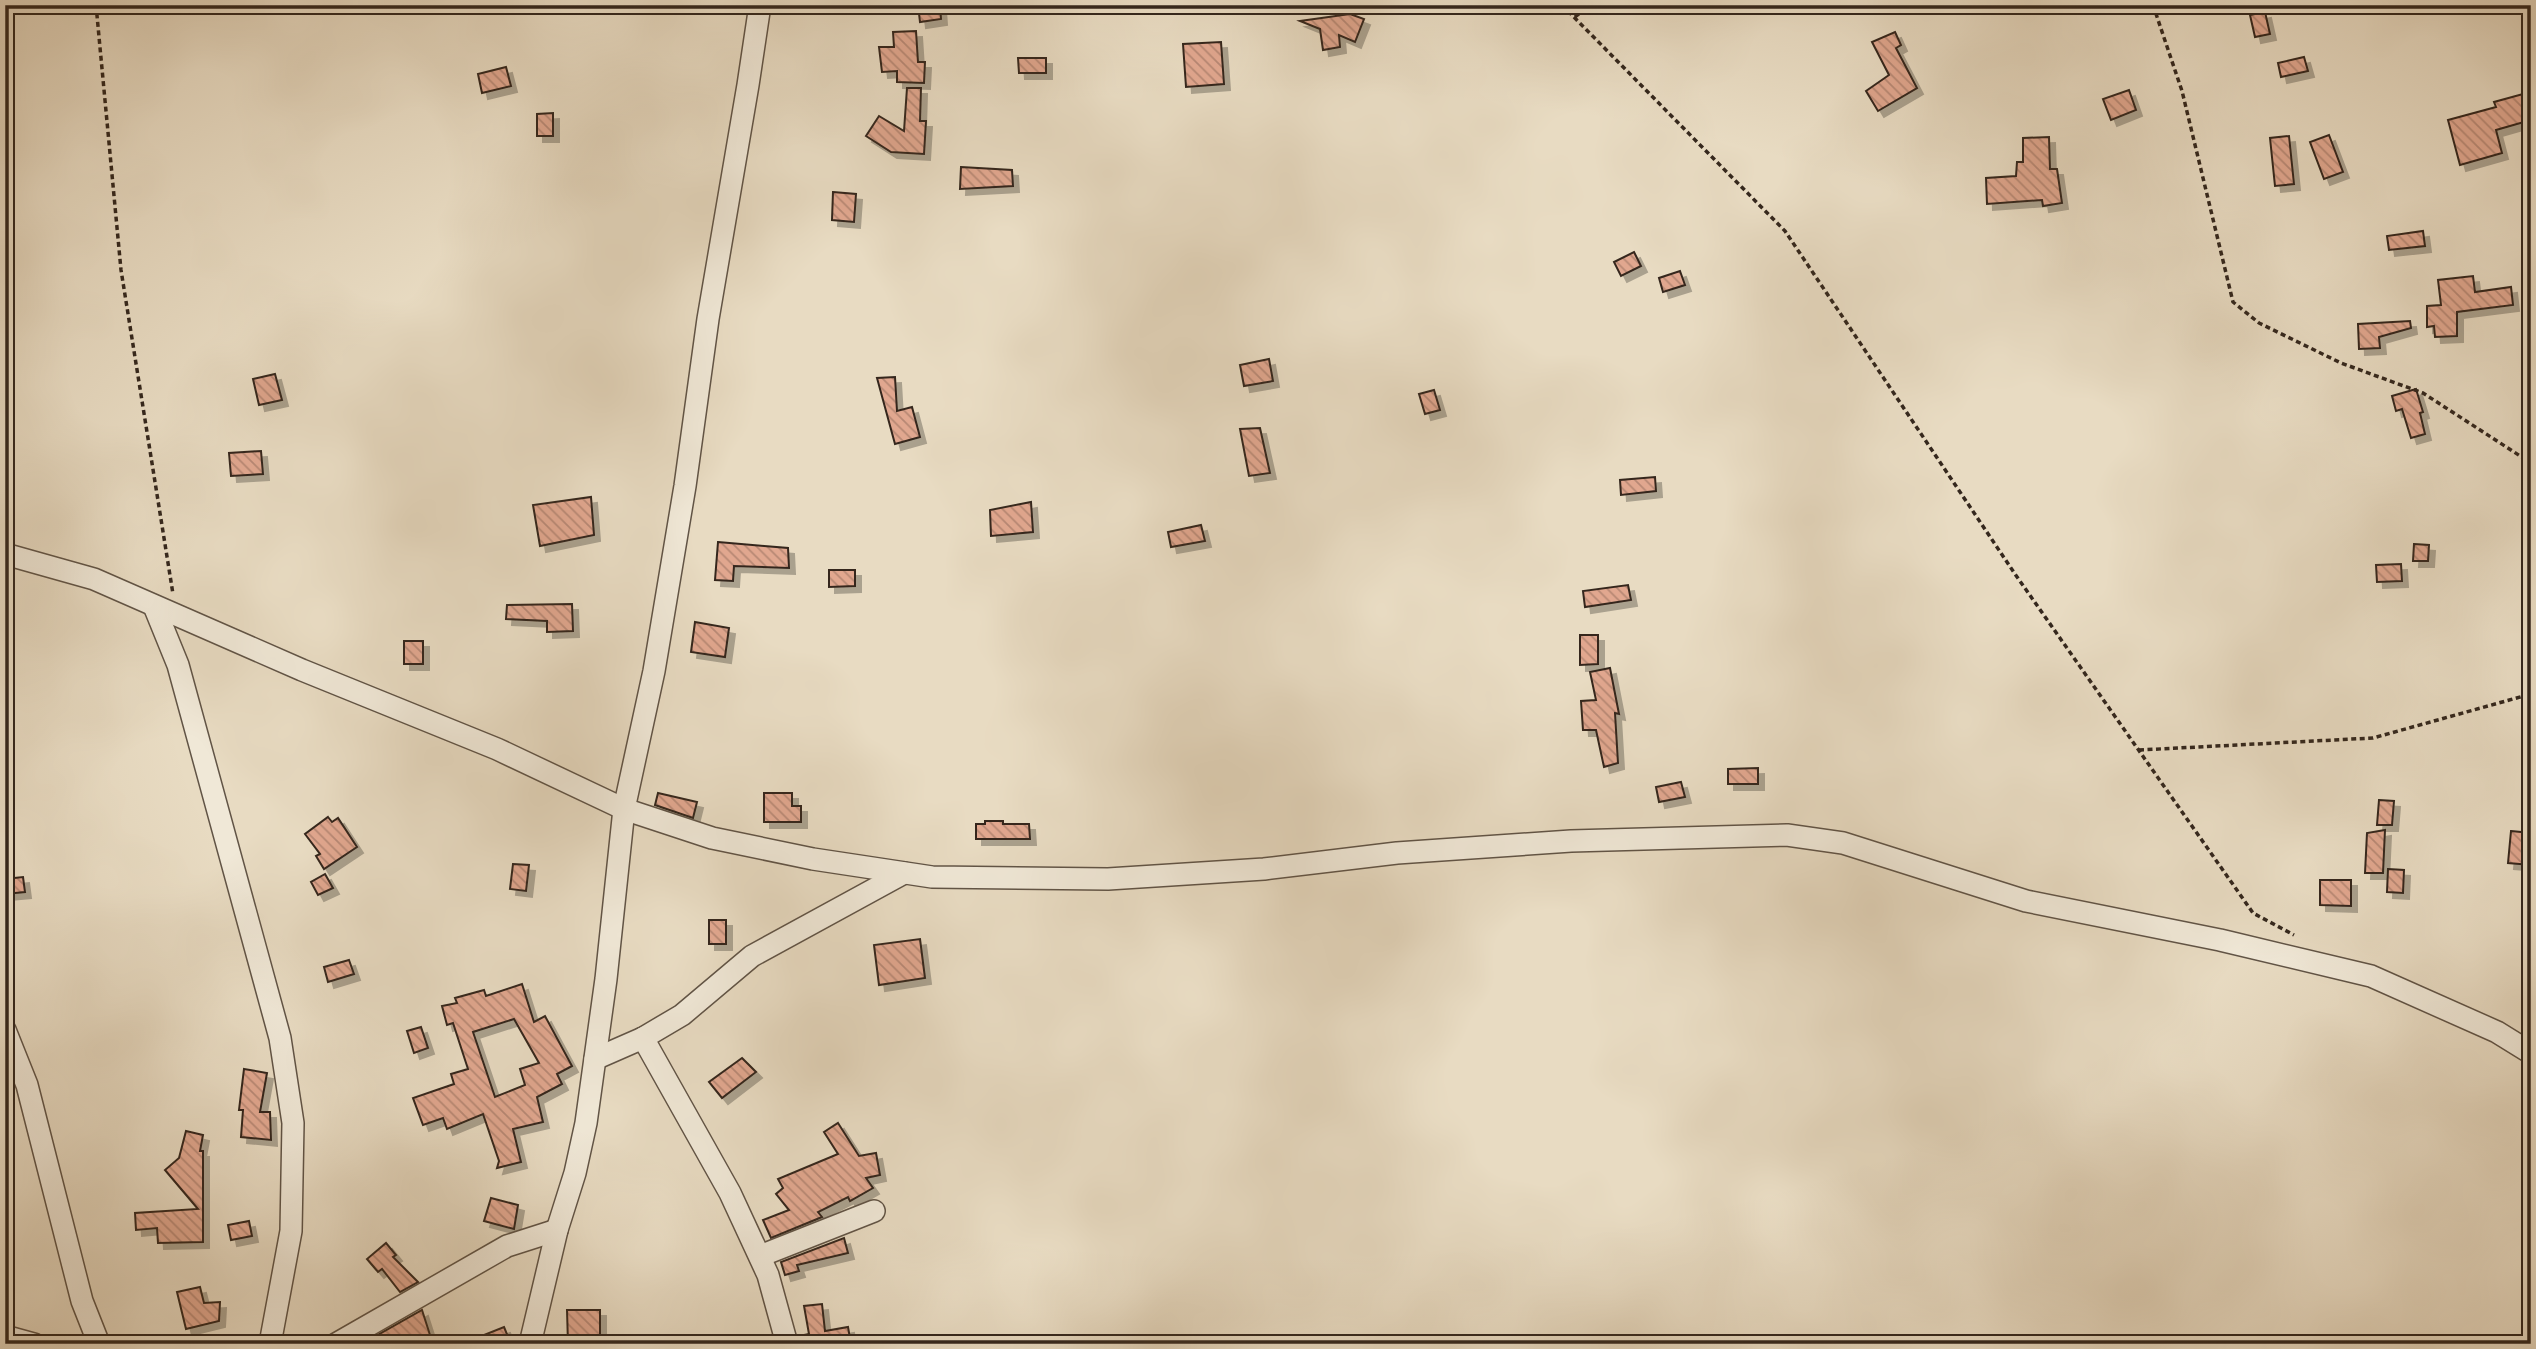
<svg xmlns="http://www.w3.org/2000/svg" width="2536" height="1349" font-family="'IM FELL English',serif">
<defs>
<pattern id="building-back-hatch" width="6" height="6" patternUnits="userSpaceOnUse" patternTransform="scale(1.75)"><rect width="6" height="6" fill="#e1a78f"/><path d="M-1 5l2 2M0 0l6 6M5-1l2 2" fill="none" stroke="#b78874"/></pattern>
<filter id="shadow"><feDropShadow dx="6" dy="6" stdDeviation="0" flood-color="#0004"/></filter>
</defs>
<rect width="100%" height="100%" fill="#e8dbc2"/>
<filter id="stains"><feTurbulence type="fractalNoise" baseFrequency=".00286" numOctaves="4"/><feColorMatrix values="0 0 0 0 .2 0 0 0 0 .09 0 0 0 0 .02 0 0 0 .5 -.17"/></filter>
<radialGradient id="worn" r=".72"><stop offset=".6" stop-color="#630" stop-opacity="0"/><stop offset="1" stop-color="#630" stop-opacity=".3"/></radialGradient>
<g fill="url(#building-back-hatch)" stroke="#34271d" stroke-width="2" fill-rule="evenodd" filter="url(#shadow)">
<polygon points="918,5 940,5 941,19 920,22"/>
<polygon points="2265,12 2270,34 2255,37 2250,15"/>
<polygon points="1350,14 1364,19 1355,42 1339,35 1340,47 1323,50 1320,29 1300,21"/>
<polygon points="916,31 918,62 925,62 924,83 897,82 897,71 882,72 879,47 894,47 893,32"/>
<polygon points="1895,32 1901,45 1896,48 1917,88 1878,111 1866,91 1889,75 1872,42"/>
<polygon points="1221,42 1224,84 1186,87 1183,44"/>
<polygon points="2304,57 2308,71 2281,77 2278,63"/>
<polygon points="1018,58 1046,58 1046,73 1019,73"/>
<polygon points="506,67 511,86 482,93 478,74"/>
<polygon points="907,88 921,88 920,121 926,121 924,154 891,152 866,136 879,116 904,131"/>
<polygon points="2129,90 2136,110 2111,120 2103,99"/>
<polygon points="2523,94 2525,104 2531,104 2531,120 2496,130 2502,153 2460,165 2448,120 2496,107 2494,102"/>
<polygon points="553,113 553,136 537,136 537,114"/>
<polygon points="2329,135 2343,172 2324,179 2310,142"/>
<polygon points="2289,136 2294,184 2275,186 2270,138"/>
<polygon points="2049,137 2050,169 2057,169 2062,203 2043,206 2042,200 1987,204 1986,178 2016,176 2017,162 2023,162 2023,138"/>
<polygon points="961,167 1012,170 1013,186 960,189"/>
<polygon points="833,192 856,194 854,222 832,220"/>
<polygon points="2423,231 2425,246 2389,250 2387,236"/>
<polygon points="1634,252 1641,266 1621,276 1614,262"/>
<polygon points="1680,271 1685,285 1663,292 1659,278"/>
<polygon points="2473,276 2475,292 2511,287 2513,305 2457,312 2457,336 2435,337 2434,326 2427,327 2427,306 2441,305 2438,280"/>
<polygon points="2410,321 2411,328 2379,337 2380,348 2359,349 2358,324"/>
<polygon points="1269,359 1273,381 1244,386 1240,365"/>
<polygon points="275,374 282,400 259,405 253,379"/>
<polygon points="895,377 897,411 912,407 920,437 895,444 877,378"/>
<polygon points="2416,389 2423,412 2420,413 2425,434 2411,438 2402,409 2396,411 2392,396"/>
<polygon points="1434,390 1440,410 1425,414 1419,394"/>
<polygon points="1260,428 1270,473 1249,476 1240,429"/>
<polygon points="261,451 263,474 231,476 229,453"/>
<polygon points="1655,477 1656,491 1621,495 1620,480"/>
<polygon points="591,497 594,535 540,546 533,505"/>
<polygon points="1031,502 1033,532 991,536 990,510"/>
<polygon points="1201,525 1205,541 1171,547 1168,532"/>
<polygon points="718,542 788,548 789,568 734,566 733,581 715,580"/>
<polygon points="2414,544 2429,545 2428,561 2413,561"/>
<polygon points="2401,564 2402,581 2377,582 2376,565"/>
<polygon points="829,570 855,570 855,586 829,587"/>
<polygon points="1628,585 1631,600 1585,607 1583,591"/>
<polygon points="572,604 573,631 547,632 547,621 506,619 507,605"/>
<polygon points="695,622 729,628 725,657 691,652"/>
<polygon points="1580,635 1598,635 1598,664 1580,665"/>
<rect x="404" y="641" width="19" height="23"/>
<polygon points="1610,668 1619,714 1615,713 1618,763 1604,767 1596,730 1583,730 1581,701 1596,700 1590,672"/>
<polygon points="1758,768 1758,784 1728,784 1728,769"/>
<polygon points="1681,782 1685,797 1659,802 1656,787"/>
<polygon points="658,793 697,802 693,818 655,805"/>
<polygon points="764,793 792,793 792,806 801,806 801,822 764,822"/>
<polygon points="2379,800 2394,801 2392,825 2377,825"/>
<polygon points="328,817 332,822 338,818 357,847 324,869 316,856 320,854 305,834"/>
<polygon points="985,821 1003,821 1003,824 1029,824 1030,839 976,839 976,824 985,824"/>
<polygon points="2385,830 2383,873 2365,873 2367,833"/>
<polygon points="2511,831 2531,833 2531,865 2508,863"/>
<polygon points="513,864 529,865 526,891 510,889"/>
<polygon points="2388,869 2404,870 2403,893 2387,892"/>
<polygon points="325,874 333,888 318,895 311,882"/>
<polygon points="23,877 25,892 5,894 5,879"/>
<polygon points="2320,880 2351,880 2351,906 2320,905"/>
<rect x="709" y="920" width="17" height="24"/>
<polygon points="920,939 925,978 879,985 874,945"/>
<polygon points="349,960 354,974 328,982 324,967"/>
<path d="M522,984l12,38 11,-6 27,50 -15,8 5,10 -25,13 6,25 -30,7 8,33 -24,6 2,-7 -16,-47 -36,15 -4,-11 -20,7 -10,-27 41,-14 -3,-10 17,-5 -15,-46 -6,2 -5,-19 15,-3 -2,-5 29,-8 2,6zM514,1019l25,44 -19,6 5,16 -30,12 -22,-65z"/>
<polygon points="421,1027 428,1048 414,1053 407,1031"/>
<polygon points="742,1058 756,1072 722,1098 709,1082"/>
<polygon points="244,1069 267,1073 260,1112 270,1112 271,1140 241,1137 243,1110 239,1110"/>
<polygon points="838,1123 859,1156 876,1153 880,1175 866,1178 873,1188 850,1201 848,1197 818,1212 822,1217 771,1238 763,1220 789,1210 776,1194 783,1188 778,1179 838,1154 824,1132"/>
<polygon points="186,1131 203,1135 200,1151 203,1151 203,1242 158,1243 157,1228 136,1230 135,1213 198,1209 165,1170 179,1158"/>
<polygon points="491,1198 518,1205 514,1229 484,1221"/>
<polygon points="249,1221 252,1236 231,1240 228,1225"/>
<polygon points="844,1238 848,1253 797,1265 799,1271 785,1275 781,1262"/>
<polygon points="386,1243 396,1255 393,1257 418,1282 400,1292 382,1269 378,1272 367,1259"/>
<polygon points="200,1287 204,1303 220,1302 219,1321 186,1329 177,1292"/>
<polygon points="822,1304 825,1331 848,1327 851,1344 800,1344 799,1336 809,1334 804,1306"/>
<polygon points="422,1310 430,1335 415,1344 380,1344 376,1336"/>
<polygon points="567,1310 600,1310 600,1344 568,1344"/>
<polygon points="504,1327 511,1344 464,1344 464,1343"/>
</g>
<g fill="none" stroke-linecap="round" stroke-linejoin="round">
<g stroke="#615446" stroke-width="24">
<g id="street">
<polyline points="5,554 94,579 302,670 497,749 624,809 712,838 813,859 932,877 1108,879 1264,869 1397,853 1571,841 1787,835 1843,843 2026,901 2220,940 2371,976 2497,1032 2531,1053"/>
<polyline points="154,606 178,665 280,1038 293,1123 291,1231 270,1344"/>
<polyline points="5,1030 27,1085 82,1301 99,1344"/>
<polyline points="643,1038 730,1193 768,1275 787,1344"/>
<polyline points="595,1059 643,1038 682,1015 752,956 904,873"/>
<polyline points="760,1256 874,1211"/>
<polyline points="5,1336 34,1344"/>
<polyline points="336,1344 507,1246 557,1230"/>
<polyline points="530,1344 557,1230 575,1173 586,1123 606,979 624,809 654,671 685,486 708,319 748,85 760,5"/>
</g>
</g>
<g stroke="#34271d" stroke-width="3.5" stroke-dasharray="5 3.5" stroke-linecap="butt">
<polyline points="96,5 121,270 173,594"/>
<polyline points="1562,5 1785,231 2015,574 2253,913 2294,935"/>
<polyline points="2153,5 2182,91 2233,302 2259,323 2341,363 2423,393 2531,463"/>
<polyline points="1575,17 1590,5"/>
<polyline points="2139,750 2373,738 2531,694"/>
</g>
<use href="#street" stroke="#f0e8d7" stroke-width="21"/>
</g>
<rect width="2536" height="1349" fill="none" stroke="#e8dbc2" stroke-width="28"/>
<rect x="7" y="7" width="2522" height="1335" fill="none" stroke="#34271d" stroke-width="3.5"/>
<rect x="14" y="14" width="2508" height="1321" fill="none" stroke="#34271d" stroke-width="2"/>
<rect width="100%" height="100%" filter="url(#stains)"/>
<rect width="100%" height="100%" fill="url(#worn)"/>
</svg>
